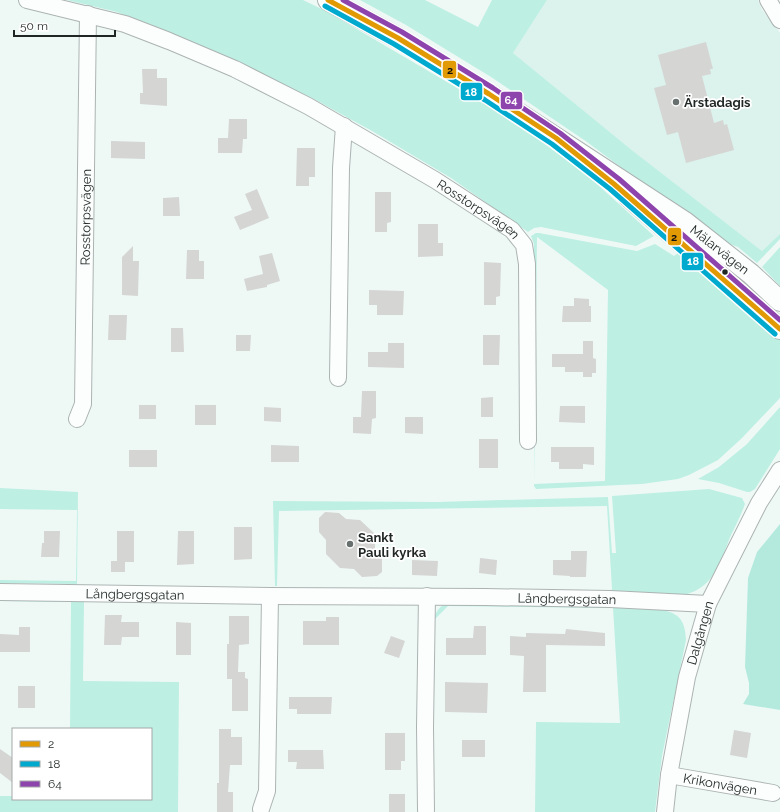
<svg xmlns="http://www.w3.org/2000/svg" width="780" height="812" font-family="Raleway,sans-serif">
<rect width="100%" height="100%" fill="#eef9f6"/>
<polygon fill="#dcf2ec" points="547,0 758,0 762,10 780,33 780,234 762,251 633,151 513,53"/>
<g fill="#beefe3" fill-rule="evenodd">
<polygon points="67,0 303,0 326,11 493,109 539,140 585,173 654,236 636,246 541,227 534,228 528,232 451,178 372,131 312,98 250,68 195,43 117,12"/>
<polygon points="360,0 425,0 478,27 492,0 547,0 513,53 633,151 762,251 780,234 780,239 757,263 738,247 727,243 689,218 587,142 491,77 406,25"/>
<path d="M536,233h3l98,18 18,-7 19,12 4,-3 32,22 70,59v64l-38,40 -24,22 -29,15 -11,4 -36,5 -106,5 -2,-3v-43l-2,-3 2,-196 -3,-8zM537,237l71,53 -3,191 -71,3z"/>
<polygon points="780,247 780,286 762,267"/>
<polygon points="780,407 780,449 755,489 750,492 747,492 719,483 698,479 719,467 747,444"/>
<polygon points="0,488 78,492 77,584 0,583 0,580 76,581 77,510 0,509"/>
<path d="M709,489l33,9 3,6c-4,11 -9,21 -14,31 -11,27 -16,52 -47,60l-75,-2 3,-4 -5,-83 -328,5 -2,75h-2l-2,-85 164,1 171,-5 4,56h4l-4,-57z"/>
<polygon points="0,599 77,599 84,602 83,681 179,682 178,812 0,812 0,796 13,796 13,799 151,799 151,729 70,729 71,602 0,601"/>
<path d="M445,604l201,3c24,5 39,3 40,33l-24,116 -7,56h-120l1,-90 84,1 -7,-115 -165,-2 -13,13 -1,65 -2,1 2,-66c2,-7 4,-11 11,-15z"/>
</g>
<polygon fill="#b4eadd" points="780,524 780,710 743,704 749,694 749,683 745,667 748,578 757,552"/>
<g fill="#d5d5d4">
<polygon points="706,42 713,69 710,69 711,74 702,76 714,123 723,120 724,125 727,124 734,150 686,163 678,132 667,135 654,88 666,85 658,55"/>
<polygon points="142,69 157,69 157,78 167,78 167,106 140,104 140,93 143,93"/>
<polygon points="229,119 247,119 247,139 243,139 242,153 218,153 218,138 228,138"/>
<polygon points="111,141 145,142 145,159 111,158"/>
<polygon points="297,148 315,148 315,177 309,177 309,186 296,186"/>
<polygon points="257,189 269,218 240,230 234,217 252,210 245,194"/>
<polygon points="375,192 391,192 391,222 387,223 387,232 375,232"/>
<polygon points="179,197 180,216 163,216 163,198"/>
<polygon points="418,224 438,224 438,243 443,243 443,256 418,257"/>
<polygon points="133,246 133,261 139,261 138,296 122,295 122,257"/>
<polygon points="187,250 199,250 199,261 204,261 204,279 186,279"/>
<polygon points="272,253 280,281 267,285 267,287 247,291 244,279 263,274 259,256"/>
<polygon points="484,262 501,263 500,296 496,297 496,305 484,305"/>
<polygon points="369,290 404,291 403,315 377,315 377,305 369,305"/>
<polygon points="574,298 589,299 589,306 591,306 591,322 562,322 563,306 574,306"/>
<polygon points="109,315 127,315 126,340 108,340"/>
<polygon points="171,328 183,328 184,352 171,352"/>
<polygon points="236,335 251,335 250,351 236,351"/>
<polygon points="483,335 500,335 499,365 483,365"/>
<polygon points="583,341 593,341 593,358 596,359 596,373 592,373 592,377 583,377 583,372 565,372 565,367 552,367 552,354 583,354"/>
<polygon points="388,343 404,343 404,368 368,367 368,352 388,352"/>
<polygon points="362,391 376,391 376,418 372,419 371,434 353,433 353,417 361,417"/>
<polygon points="493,397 493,417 481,417 481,398"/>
<rect x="139" y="405" width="17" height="14"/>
<rect x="195" y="405" width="21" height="20"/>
<polygon points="560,406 585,406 585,423 559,422"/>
<polygon points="264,407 281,408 281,422 264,421"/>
<polygon points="405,417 423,417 423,434 405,433"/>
<rect x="479" y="439" width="19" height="29"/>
<polygon points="271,445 299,446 299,462 271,462"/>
<polygon points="551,447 594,447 594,465 583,464 583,469 559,469 559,462 551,462"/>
<rect x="129" y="450" width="28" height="17"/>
<polygon points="325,512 339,513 346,519 360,520 375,534 375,549 382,557 382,572 377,576 362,577 354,569 340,568 326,554 326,540 319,532 319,518"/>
<polygon points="234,527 252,527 252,559 234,560"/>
<polygon points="44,531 60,531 59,557 41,557 42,543 44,543"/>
<polygon points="117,531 134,531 134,562 125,562 125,572 111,572 111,561 117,561"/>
<polygon points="178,531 194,531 194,564 177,565"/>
<polygon points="571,551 587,551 586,577 570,577 570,576 553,575 553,560 571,560"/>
<polygon points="480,558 497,560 496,575 479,573"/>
<polygon points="412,560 438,561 437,576 412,575"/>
<polygon points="105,615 122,615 121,622 139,622 139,637 122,637 121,645 104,645"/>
<polygon points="229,616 249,616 249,644 239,645 238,672 245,672 245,678 248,679 248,711 232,711 232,679 227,679 227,644 229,644"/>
<polygon points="326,617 339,617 339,645 303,645 303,621 326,621"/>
<polygon points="176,622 191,623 191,655 176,655"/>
<polygon points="474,626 486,626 486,655 446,655 446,638 473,638"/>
<polygon points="19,627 30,627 30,652 0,652 0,634 19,635"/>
<polygon points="566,629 605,633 605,646 546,645 546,692 523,692 524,656 510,655 510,636 526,637 526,633 565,634"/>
<polygon points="391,636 405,641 399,658 384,653"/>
<polygon points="445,682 488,683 487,713 445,712"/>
<rect x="18" y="686" width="17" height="22"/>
<polygon points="289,697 332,697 331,714 297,714 297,709 289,709"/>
<polygon points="219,729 231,729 231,737 242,737 242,765 230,765 228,792 233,792 233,812 217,812 217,783 219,783"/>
<polygon points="734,730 751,733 747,758 730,755"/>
<polygon points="385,733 405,733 405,761 401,761 401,770 385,770"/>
<rect x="462" y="740" width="23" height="17"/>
<polygon points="0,749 13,758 13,783 0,773"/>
<polygon points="288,750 323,750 324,769 296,769 297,762 288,762"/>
<rect x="389" y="794" width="16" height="18"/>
</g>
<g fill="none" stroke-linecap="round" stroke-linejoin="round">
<g stroke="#acb4b2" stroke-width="18">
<g id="minor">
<path id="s1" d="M27,0l98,24 44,17 66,28 73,37 127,74 77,50 12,15 3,19 1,177"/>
<polyline points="768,0 780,20"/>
<polyline points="338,378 341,168 344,126"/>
<path id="s2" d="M77,419l6,-15 5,-390"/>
<path id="s3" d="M0,592l270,4 215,1 125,2 98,5"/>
<path id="s4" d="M669,775l104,18"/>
<polyline points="261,809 267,791 270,596"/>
<polyline points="426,810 425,727 427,596"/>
<path id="s5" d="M665,812l4,-37 18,-98 21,-73 51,-101 21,-33"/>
</g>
</g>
<g stroke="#acb4b2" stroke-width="22">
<g id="major">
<path id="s6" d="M328,0l70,38 91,56 196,128 66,52 29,27"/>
<polyline points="628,196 740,293 780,329"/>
</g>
</g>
<use href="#minor" stroke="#fcfefe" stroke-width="16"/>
<use href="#major" stroke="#fcfefe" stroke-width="20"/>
<g stroke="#fff" stroke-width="8">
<polyline id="bus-1" points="328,0 398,38 489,94 556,138 614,184 780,329"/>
</g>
<g stroke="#fff" stroke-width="8">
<polyline id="bus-2" points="325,6 394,44 485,100 552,144 610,189 775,334"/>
</g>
<g stroke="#fff" stroke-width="8">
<polyline id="bus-3" points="343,0 402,32 493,88 560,133 619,179 780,320"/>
</g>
<use href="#bus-1" stroke="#e19904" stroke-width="5"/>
<use href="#bus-2" stroke="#00a9ce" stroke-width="5"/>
<use href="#bus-3" stroke="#8e44ad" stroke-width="5"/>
</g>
<g fill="#67706e" stroke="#fff" stroke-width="1.5">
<circle cx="676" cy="102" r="4"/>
<circle cx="350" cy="544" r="4"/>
</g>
<circle fill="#1f2624" stroke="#fff" stroke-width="1.5" cx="725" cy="272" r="3.5"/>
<g text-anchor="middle" stroke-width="3.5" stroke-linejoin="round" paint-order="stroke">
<g font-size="13" font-weight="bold" fill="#1f2624" stroke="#fff" text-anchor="start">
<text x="684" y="107">Ärstadagis</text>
<text x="358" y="542">Sankt<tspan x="358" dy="15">Pauli kyrka</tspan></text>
</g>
<g font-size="13" fill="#1f2624" stroke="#fff">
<text dy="5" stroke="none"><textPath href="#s1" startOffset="501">Rosstorpsvägen</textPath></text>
<text dy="5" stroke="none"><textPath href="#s2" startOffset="203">Rosstorpsvägen</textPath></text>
<text dy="5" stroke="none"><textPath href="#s6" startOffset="465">Mälarvägen</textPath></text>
<text dy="5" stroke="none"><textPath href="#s3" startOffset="135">Långbergsgatan</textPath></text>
<text dy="5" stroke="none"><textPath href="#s3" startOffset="567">Långbergsgatan</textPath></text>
<text dy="5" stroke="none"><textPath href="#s5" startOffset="183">Dalgången</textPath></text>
<text dy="5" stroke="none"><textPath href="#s4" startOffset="52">Krikonvägen</textPath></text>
</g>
</g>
<g stroke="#fff" stroke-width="1.5">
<rect x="442" y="60" width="15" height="19" rx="4" fill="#e19904"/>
<rect x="460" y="82" width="23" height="19" rx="4" fill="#00a9ce"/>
<rect x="500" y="91" width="23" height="19" rx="4" fill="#8e44ad"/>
<rect x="667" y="227" width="15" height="19" rx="4" fill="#e19904"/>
<rect x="681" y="252" width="23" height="19" rx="4" fill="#00a9ce"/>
</g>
<g font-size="11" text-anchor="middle" font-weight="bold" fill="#fff">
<text x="471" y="96">18</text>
<text x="511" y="104">64</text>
<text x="693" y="265">18</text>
</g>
<g font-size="11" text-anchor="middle" font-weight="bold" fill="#111">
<text x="450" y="74">2</text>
<text x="674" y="241">2</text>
</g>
<rect x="12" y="728" width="140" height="72" fill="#ffffff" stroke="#a5a8a7"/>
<rect x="20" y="741" width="20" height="6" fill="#e19904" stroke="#a5a8a7"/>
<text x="48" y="748" font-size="12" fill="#1f2624">2</text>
<rect x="20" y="761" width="20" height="6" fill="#00a9ce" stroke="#a5a8a7"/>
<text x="48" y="768" font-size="12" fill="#1f2624">18</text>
<rect x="20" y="781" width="20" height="6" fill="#8e44ad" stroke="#a5a8a7"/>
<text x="48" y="788" font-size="12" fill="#1f2624">64</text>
<path d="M14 30v6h101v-6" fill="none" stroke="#1f2624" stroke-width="2"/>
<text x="20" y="30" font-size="12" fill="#1f2624" stroke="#ffffff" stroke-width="3" paint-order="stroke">50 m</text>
</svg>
